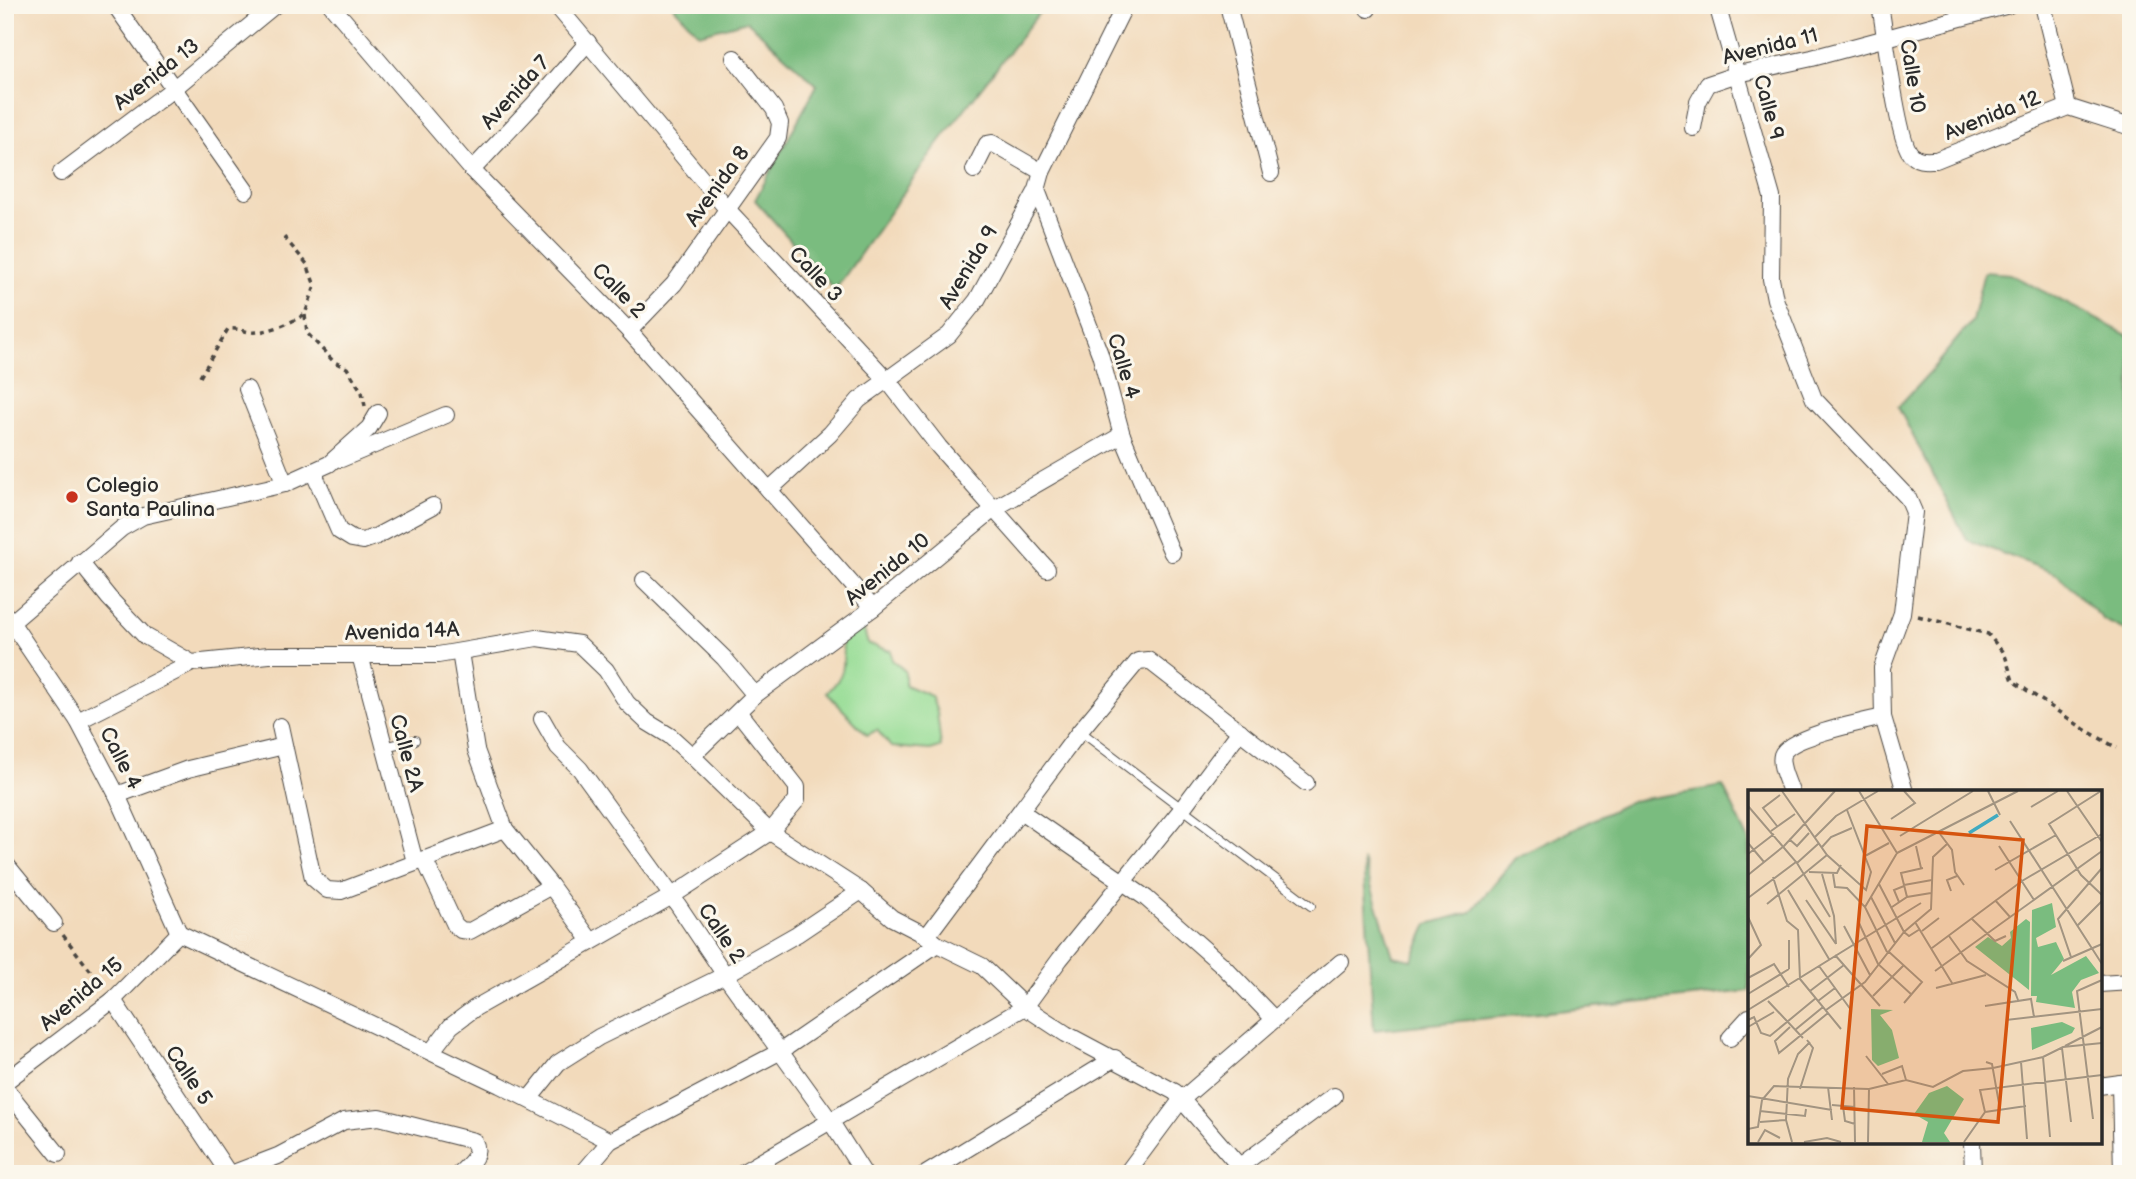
<svg xmlns="http://www.w3.org/2000/svg" width="2136" height="1179" font-family="'Balsamiq Sans',sans-serif">
<rect width="100%" height="100%" fill="#fbf7ec"/>
<filter id="ink" filterUnits="userSpaceOnUse"><feTurbulence type="fractalNoise" baseFrequency=".0143" numOctaves="2"/><feDisplacementMap in="SourceGraphic" scale="14" xChannelSelector="R" yChannelSelector="G"/><feConvolveMatrix kernelMatrix="1 2 1 2 8 2 1 2 1" color-interpolation-filters="sRGB"/></filter>
<filter id="wash" filterUnits="userSpaceOnUse"><feTurbulence type="fractalNoise" baseFrequency=".00686" numOctaves="4" result="noise"/><feDisplacementMap in="SourceGraphic" scale="28" xChannelSelector="R" yChannelSelector="G"/><feGaussianBlur stdDeviation="1.57" result="paint"/><feColorMatrix in="noise" values="0 0 0 0 0 0 0 0 0 0 0 0 0 0 0 0 0 1.4 0 .05"/><feComposite in="paint" operator="in"/></filter>
<g filter="url(#wash)">
<rect width="100%" height="100%" fill="#f2dabb"/>
<path fill="#98dd96" stroke="#628460" stroke-width="2" d="M863,627l5,17 23,7 1,9 13,11v14l26,11 6,16 4,35 -11,3 -39,-3 -14,-17 -10,5 -40,-42c18,-18 18,-27 15,-51z"/>
<g fill="#7abc7f" stroke="#527455" stroke-width="2">
<polygon points="672,5 1045,5 934,149 835,290 755,200 817,85 747,21 699,34"/>
<polygon points="1984,272 2010,274 2131,337 2130,633 2104,620 2057,574 1967,540 1898,407 1929,373 1972,321"/>
<polygon points="1723,786 1749,841 1749,991 1374,1030 1363,860 1393,956 1412,960 1428,924 1471,912 1515,858 1631,801"/>
</g>
</g>
<g filter="url(#ink)">
<g fill="none" stroke-linecap="round" stroke-linejoin="round">
<g stroke="#494541" stroke-width="10">
<g id="lane">
<polyline points="1080,731 1311,906"/>
<polyline points="384,747 415,740"/>
</g>
</g>
<g stroke="#494541" stroke-width="18">
<g id="street">
<polyline points="115,5 246,191"/>
<polyline points="331,5 472,170 629,331 873,608"/>
<polyline points="556,5 727,209 888,381 939,447 1047,569"/>
<polyline points="1228,5 1271,173"/>
<polyline points="1367,5 1368,9"/>
<polyline points="1717,5 1772,197 1771,279 1775,299 1814,399 1908,498 1914,512 1902,613 1882,668 1883,717 1905,792"/>
<path d="M1880,5c5,26 17,135 31,149 7,8 16,6 25,6l132,-53 63,20"/>
<polyline points="2043,5 2068,107"/>
<polyline points="1693,128 1698,102 1708,84 1738,74 1812,58 2009,5"/>
<polyline points="472,170 535,103 588,42"/>
<polyline points="974,170 987,144 992,143 1042,172"/>
<polyline points="61,173 173,89 275,5"/>
<polyline points="1037,190 1100,354 1122,435 1172,553"/>
<polyline points="629,331 674,284 778,138 780,123 774,109 734,58"/>
<polyline points="247,389 285,484"/>
<polyline points="341,459 446,415"/>
<polyline points="313,471 339,531 352,539 363,541 377,536 433,506"/>
<polyline points="769,490 830,434 859,400 949,335 977,300 1037,190 1042,172 1125,5"/>
<polyline points="80,562 109,598 145,636 192,663 269,655 438,655 537,638 579,644 606,670 627,703 647,722 670,736 692,756 770,832 861,891 892,918 927,936 937,944 982,966 1025,1007 1066,1034 1175,1092 1246,1174"/>
<polyline points="644,580 724,658 755,695"/>
<polyline points="7,616 78,721 117,795 179,933"/>
<polyline points="12,622 122,528 143,516 285,484 329,464 369,428 378,413"/>
<polyline points="460,652 476,750 505,829 551,886 591,941"/>
<polyline points="360,655 415,862"/>
<polyline points="542,719 558,747 580,769 672,896 725,975 831,1122 864,1174"/>
<polyline points="78,721 192,663"/>
<polyline points="280,726 313,878 327,890 341,891 505,829"/>
<polyline points="692,756 755,695 873,608 995,508 1122,435"/>
<path d="M1791,792c-3,-10 -12,-26 -9,-37 7,-19 81,-33 101,-38"/>
<polyline points="117,795 188,769 284,746"/>
<polyline points="1022,812 1146,898 1221,964 1274,1019"/>
<polyline points="424,859 455,925 461,930 470,931 551,886"/>
<polyline points="5,863 54,923"/>
<polyline points="179,933 500,1085 610,1141"/>
<polyline points="927,936 1080,731 1138,661 1148,660 1306,783"/>
<polyline points="2099,984 2131,982"/>
<polyline points="113,1000 229,1174"/>
<polyline points="1730,1038 1749,1017"/>
<polyline points="431,1052 451,1026 475,1008 672,896 770,832 797,800 797,787 739,713"/>
<polyline points="5,1082 113,1000 179,933"/>
<polyline points="2120,1083 2122,1174"/>
<polyline points="2099,1086 2128,1082"/>
<polyline points="5,1088 58,1154"/>
<polyline points="529,1099 558,1063 599,1037 725,975 797,934 861,891"/>
<polyline points="1972,1142 1973,1174"/>
<polyline points="1240,1166 1334,1096"/>
<path d="M231,1174l47,-18 66,-35 35,-4 95,24c8,15 -5,23 -15,33"/>
<polyline points="582,1174 610,1141 781,1051 937,944"/>
<polyline points="740,1174 1025,1007 1060,959 1181,810 1240,731"/>
<polyline points="926,1174 1115,1058"/>
<polyline points="1126,1174 1181,1100 1341,962"/>
</g>
</g>
<g stroke="#494541" stroke-width="3.5" stroke-dasharray="5 5" stroke-linecap="butt">
<polyline points="305,315 307,333 334,362 347,368 362,392 365,406"/>
<path d="M200,377l28,-48c9,-1 14,2 23,3 13,2 43,-10 54,-18l10,-28 -8,-22 -24,-28"/>
<polyline points="1918,616 1988,634 2005,655 2013,681 2084,729 2117,748"/>
<polyline points="63,935 103,987"/>
</g>
<use href="#lane" stroke="#fff" stroke-width="8"/>
<use href="#street" stroke="#fff" stroke-width="16"/>
</g>
</g>
<circle fill="#c8321e" stroke="#fbf7ec" stroke-width="2.5" cx="72" cy="497" r="7"/>
<g text-anchor="middle" stroke-width="6" stroke-linejoin="round" paint-order="stroke">
<g font-size="21" fill="#2b2b2b" stroke="#fbf7ec">
<text transform="translate(1770 46) rotate(-14)" y="7">Avenida 11</text>
<text transform="translate(156 74) rotate(-38)" y="7">Avenida 13</text>
<text transform="translate(1913 76) rotate(81)" y="7">Calle 10</text>
<text transform="translate(515 92) rotate(-48)" y="7">Avenida 7</text>
<text transform="translate(1769 107) rotate(75)" y="7">Calle 9</text>
<text transform="translate(1992 115) rotate(-22)" y="7">Avenida 12</text>
<text transform="translate(717 186) rotate(-54)" y="7">Avenida 8</text>
<text transform="translate(968 267) rotate(-59)" y="7">Avenida 9</text>
<text transform="translate(816 274) rotate(47)" y="7">Calle 3</text>
<text transform="translate(619 290) rotate(46)" y="7">Calle 2</text>
<text transform="translate(1124 366) rotate(73)" y="7">Calle 4</text>
<text transform="translate(887 569) rotate(-39)" y="7">Avenida 10</text>
<text transform="translate(402 631) rotate(-2)" y="7">Avenida 14A</text>
<text transform="translate(407 753) rotate(75)" y="7">Calle 2A</text>
<text transform="translate(121 758) rotate(63)" y="7">Calle 4</text>
<text transform="translate(722 933) rotate(56)" y="7">Calle 2</text>
<text transform="translate(81 994) rotate(-40)" y="7">Avenida 15</text>
<text transform="translate(189 1075) rotate(56)" y="7">Calle 5</text>
</g>
<g font-size="21" fill="#2b2b2b" stroke="#fbf7ec" text-anchor="start">
<text x="86" y="492">Colegio<tspan x="86" dy="24">Santa Paulina</tspan></text>
</g>
</g>
<g transform="translate(1748 790)">
<rect width="354" height="354" fill="#f2dabb"/>
<path d="M304,113l4,24 -20,11 2,9 18,-5 8,17 -13,16 35,-19 13,17 -18,7 -9,12 3,16 -39,-6 1,-6h-6l1,-86zM278,129l4,3 -1,68 -54,-43 13,-10 14,9 9,-8 -1,-6zM123,219l22,1 -13,5 12,15 7,28 -21,8 -6,-6zM314,232l13,6 -3,5 -40,17 -1,-22zM199,296l17,13 -20,34 6,9h-28l6,-20 -14,-8 15,-21z" fill="#7abc7f"/>
<path fill="none" stroke="#40aac0" stroke-width="3.5" d="M221,43l29,-18"/>
<path fill="none" stroke="#a29481" stroke-width="2" d="M34,1l45,64 39,35 5,-18 -24,-62M111,1l38,62M240,1l12,24M319,1l35,51M353,1l-52,33 32,51 21,20M0,16l49,57 33,54M283,17l27,-16M143,29l24,-16 -11,-12M262,31l92,143M29,36l-14,-18 17,-13M23,41l24,-17M192,44l12,16 3,22 9,13M152,46l73,-45M66,48l22,-22 42,-25M41,49l8,7 12,-13M0,53l16,19M168,56l5,22M251,56l35,54M74,57l9,-10 21,-9M149,63l121,-62M0,64l26,-20M117,66l24,-13M49,73l21,-19M247,80l61,-35M61,82l28,1 4,-8M74,84l12,42 2,28M85,84l2,13 12,1 18,19 22,45M0,85l36,-29 51,-55M25,87l14,44 11,9 2,49 41,50M131,94l25,48 5,4 11,-7M156,95l28,-5M40,100l41,69M203,101l-4,-11 10,-4M123,107l24,46M159,107l-6,-24 22,-5M0,108l48,-36M58,110l30,44M247,110l15,17M151,112l-5,-12 10,-4M19,114l60,-49M117,117l32,-54M144,117l15,-10 24,-4M0,127l13,28 -13,14M224,129l23,22 11,-5M167,132l37,61M111,133l19,41 34,31M96,136l26,49M329,136l25,-25M174,141l17,-13M201,146l18,25 48,31 3,8M184,158l90,-67 80,-47M140,161l34,31 -18,21M87,165l45,51M323,167l-13,-38 44,-51M315,171l39,-17M71,176l32,44M41,179v-29M187,181l167,-120M0,188l26,-14 15,23M188,198l50,-13M62,201l34,-26M0,204l41,-25M125,206l31,-31M20,211l35,37M70,211l17,-13M237,216l46,-7 3,18M0,220l173,-107M78,220l39,-28 39,-50 27,-23 2,-52 14,-13M0,230l6,-3 7,16 9,3 46,-38M258,230l96,-11M0,237l26,-15M42,237l-15,14 4,12 49,-40M47,240l28,-23M317,256l37,-19M314,258l9,74M118,266l22,28M295,267l7,80M238,272l6,2 8,45M273,272l6,77M134,284l20,-8 4,14M80,297l4,33M106,297l1,55M52,299l13,-41 -6,-8M0,306l84,14M84,315l23,2M95,316l2,15 10,3M12,321l45,5 1,-7M237,322l41,-6M345,329l-16,-128 25,-11M12,332l26,-2M0,339l10,-2 4,-27 12,-14 95,3 37,-9 27,7 30,-16 30,-3 50,-11 20,-10 39,-4M10,352l7,-12 15,8M44,352l-6,-22 2,-41 10,-25 12,-12M56,352l23,-4 14,4M120,352l1,-53M216,352l21,-30 -5,-22 122,-15"/>
<path fill="#d5540f" fill-opacity="0.15" stroke="#d5540f" stroke-width="3.5" d="M119,36l156,14 -25,282 -156,-14z"/>
<rect width="354" height="354" fill="none" stroke="#2b2b2b" stroke-width="3.5"/>
</g>
<rect width="2136" height="1179" fill="none" stroke="#fbf7ec" stroke-width="28"/>
</svg>
